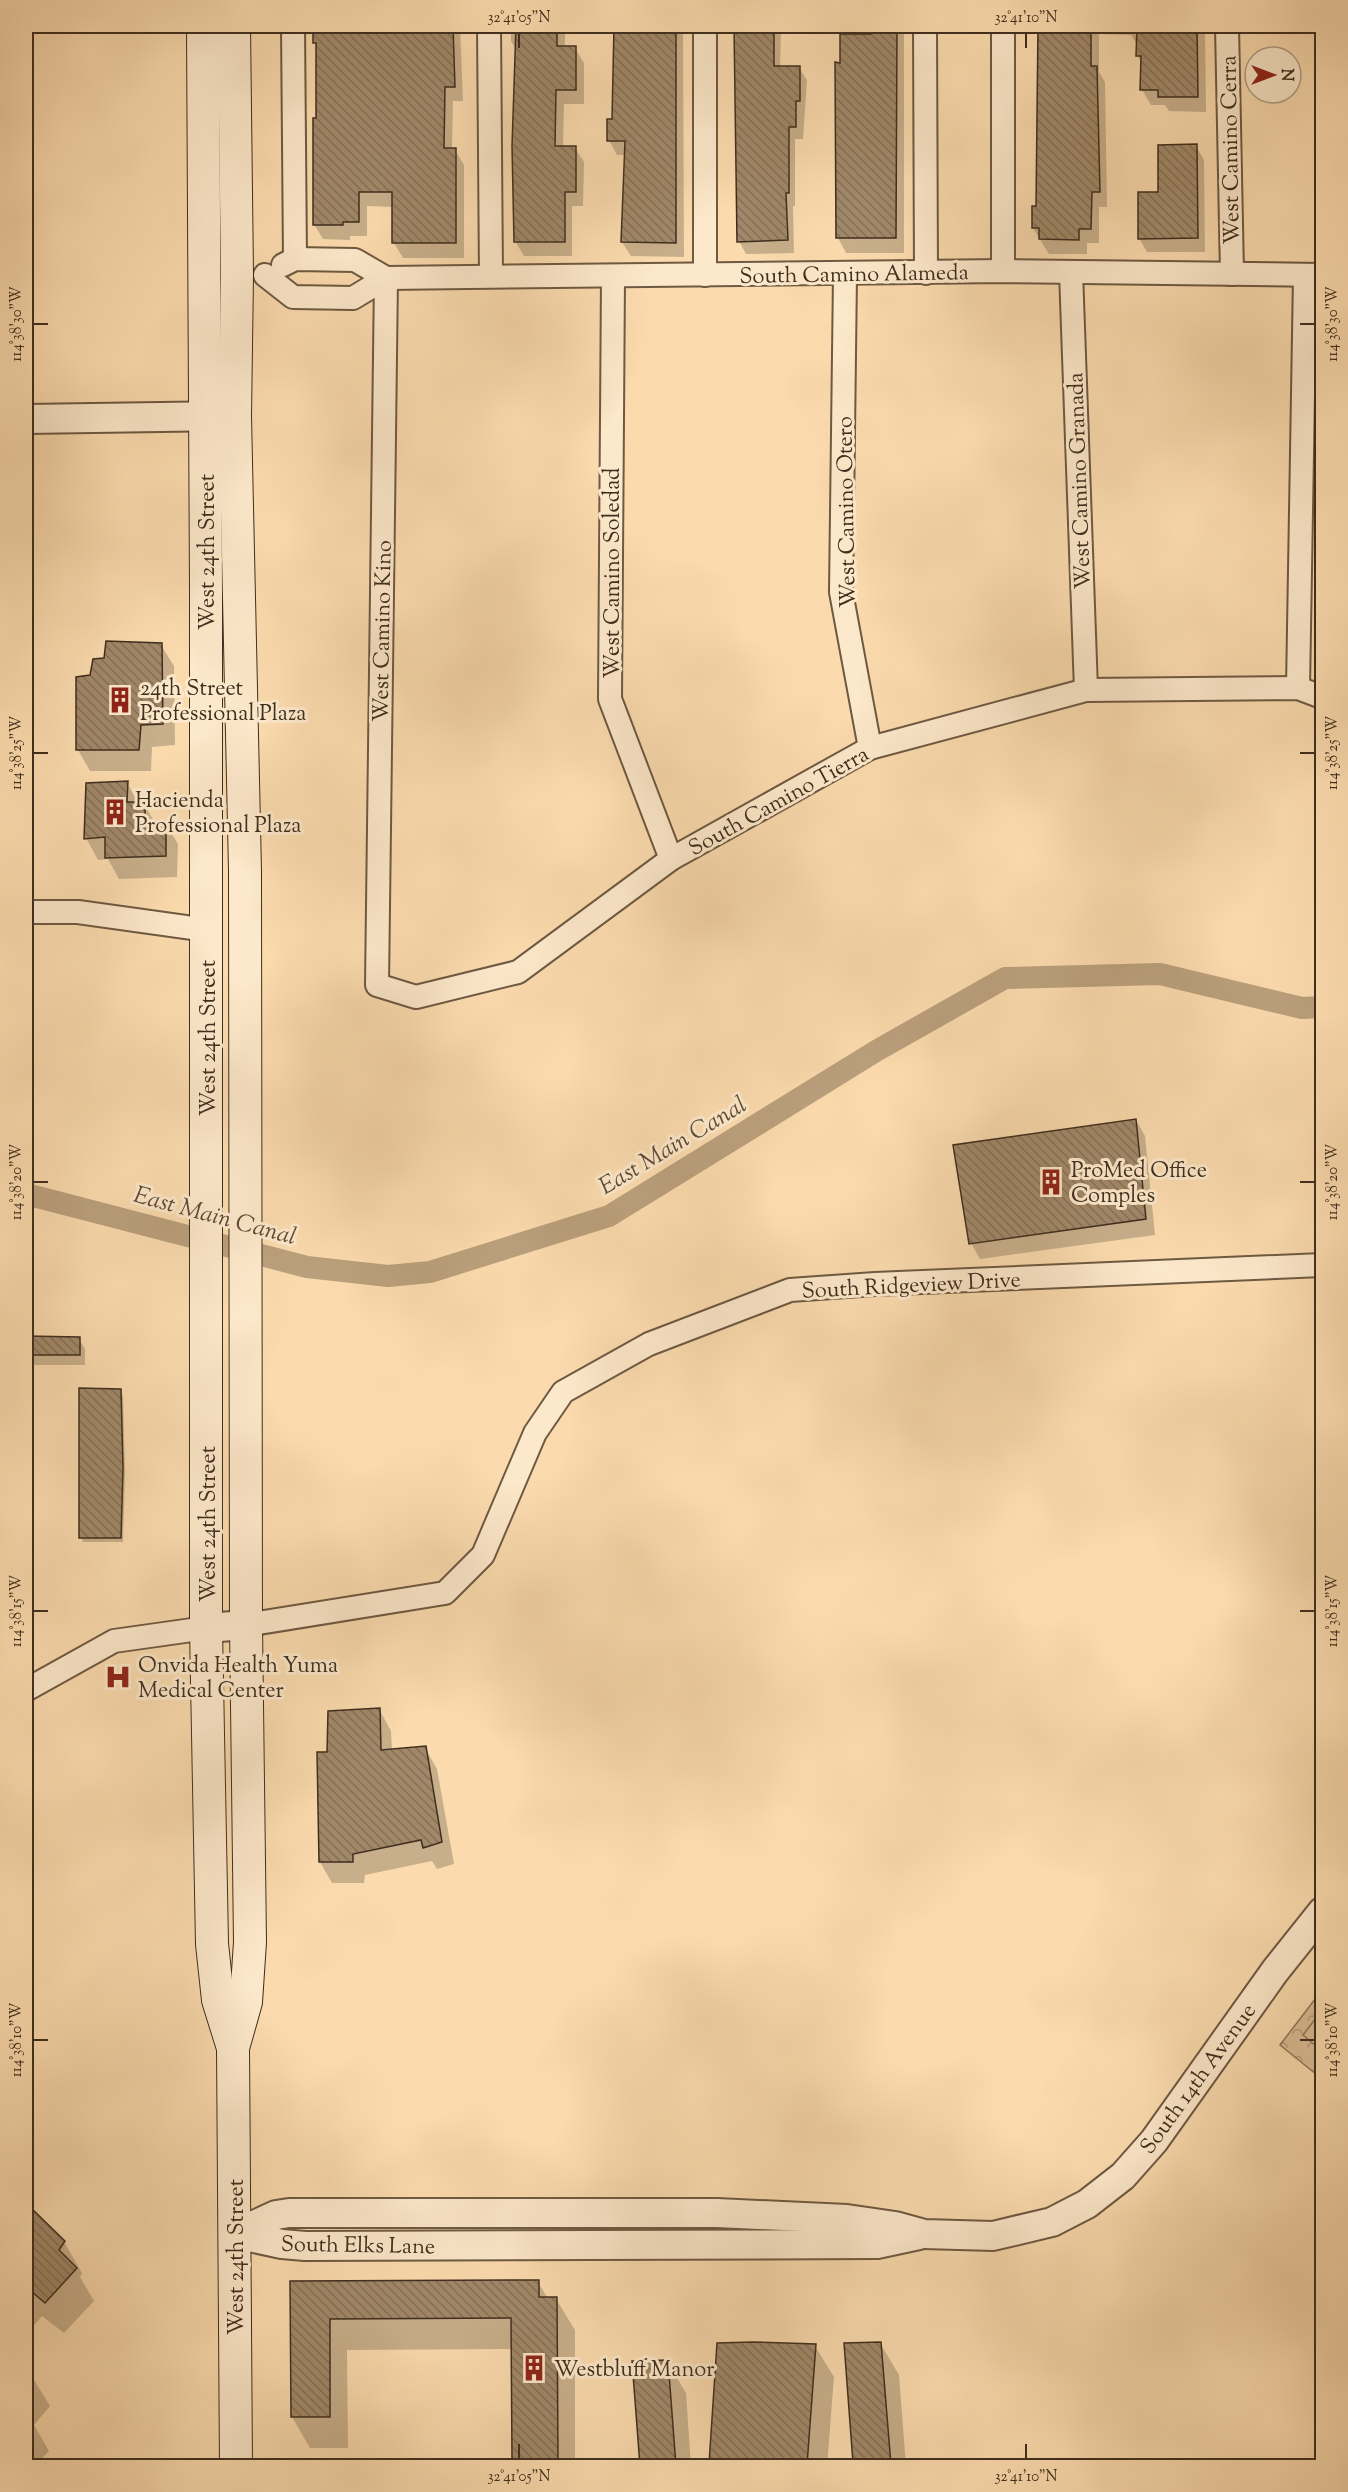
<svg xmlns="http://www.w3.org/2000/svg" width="1348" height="2492" font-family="'Sorts Mill Goudy',serif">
<defs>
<pattern id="forest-crowns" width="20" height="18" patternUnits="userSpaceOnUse" patternTransform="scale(1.5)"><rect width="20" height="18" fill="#dbbe96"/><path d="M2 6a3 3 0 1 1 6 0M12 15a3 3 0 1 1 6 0" fill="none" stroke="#b39b7a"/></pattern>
<pattern id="building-back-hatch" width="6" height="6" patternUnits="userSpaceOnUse" patternTransform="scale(1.5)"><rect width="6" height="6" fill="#a18869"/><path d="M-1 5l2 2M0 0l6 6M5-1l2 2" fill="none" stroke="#857056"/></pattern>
</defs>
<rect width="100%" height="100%" fill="#fbdbae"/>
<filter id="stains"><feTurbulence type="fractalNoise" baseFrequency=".00333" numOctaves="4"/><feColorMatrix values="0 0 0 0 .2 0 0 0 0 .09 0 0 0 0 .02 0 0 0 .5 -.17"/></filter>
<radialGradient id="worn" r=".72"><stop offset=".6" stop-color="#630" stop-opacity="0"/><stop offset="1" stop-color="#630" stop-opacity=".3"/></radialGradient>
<polygon fill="url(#forest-crowns)" stroke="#8d765a" stroke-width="1.5" points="1322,1990 1322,2079 1280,2045"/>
<polygon fill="#dbbe96" stroke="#8d765a" stroke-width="1.5" points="1322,2010 1322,2051 1303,2035"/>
<g fill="#0003">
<polygon points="315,26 460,26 463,101 453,101 452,149 455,150 464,165 464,258 403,258 394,243 394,207 367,206 367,236 350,236 350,240 323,239 314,224 317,120 317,47 315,43"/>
<polygon points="511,26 565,26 565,48 575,48 584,63 584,104 564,104 563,148 575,148 584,162 583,206 572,206 572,256 524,256 515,241 517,51 511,41"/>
<polygon points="615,26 683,26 684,257 631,256 622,242 626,155 617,155 609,140 613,121"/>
<polygon points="734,26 785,26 785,32 781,32 780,68 799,68 807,80 803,139 795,139 795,206 793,206 794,253 746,254 739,241"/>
<polygon points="830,26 904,26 904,253 846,253 838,238 842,32 834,32"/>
<polygon points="1039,26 1207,26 1207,29 1205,29 1206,112 1169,111 1165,105 1151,105 1142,90 1142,64 1138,56 1138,46 1131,35 1099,34 1099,72 1105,82 1107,207 1099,207 1099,243 1087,243 1087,254 1049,254 1033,228 1038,207"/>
<polygon points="1196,146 1204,160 1205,252 1147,252 1139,238 1160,193"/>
<polygon points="161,645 174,666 175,745 152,747 151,771 90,771 78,750 91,676"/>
<polygon points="127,783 139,804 144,804 155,823 165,823 178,844 177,877 119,879 108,859 98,860 86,838"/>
<polygon points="1136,1120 1145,1136 1155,1235 980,1259 971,1243"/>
<polygon points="26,1338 79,1339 85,1349 85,1365 26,1365"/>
<polygon points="120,1391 123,1396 125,1473 123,1542 83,1542 81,1537"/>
<polygon points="379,1709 391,1731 392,1751 425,1748 437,1769 454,1864 437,1869 432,1861 365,1875 364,1883 332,1883 320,1862 329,1753"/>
<polygon points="26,2205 64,2242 82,2273 80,2277 94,2301 64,2333 42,2316 26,2335"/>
<polygon points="538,2282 548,2299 556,2299 575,2330 575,2466 517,2466 513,2460 513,2349 347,2350 348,2448 310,2448 292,2417 292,2283"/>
<polygon points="880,2343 899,2375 906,2466 857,2466 855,2463"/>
<polygon points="815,2346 834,2377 827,2466 777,2466 776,2446 774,2445 771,2466 712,2466 710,2464"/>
<polygon points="667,2361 686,2393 691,2466 641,2466 634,2362"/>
<polygon points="26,2370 31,2375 50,2406 34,2425 49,2451 35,2466 26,2466"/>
</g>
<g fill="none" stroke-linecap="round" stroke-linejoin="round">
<polyline stroke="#bba07d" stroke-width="22" points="26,1194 307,1267 388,1276 430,1272 609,1216 876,1051 1005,978 1160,974 1302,1008 1322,1007"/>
</g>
<g fill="url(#building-back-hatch)" stroke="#3f2e1e" stroke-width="1.5">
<polygon points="313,26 453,26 455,87 445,87 444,148 456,148 456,243 392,243 392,192 359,192 359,222 343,222 343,225 313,225 313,118 316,118 316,43 313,43"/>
<polygon points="516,26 557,26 557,46 576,46 576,90 556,90 555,146 576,146 576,192 565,192 565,242 514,242 512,146"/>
<polygon points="614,26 676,26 676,243 621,242 625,141 607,141 607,119 612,119"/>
<polygon points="734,26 774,26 774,66 800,66 800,101 796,101 796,127 789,127 789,193 786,193 788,240 737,242"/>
<polygon points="871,26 897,26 896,238 836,238 835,62 840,63 840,34 871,34"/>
<polygon points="1038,26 1075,26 1075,29 1091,29 1091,66 1097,66 1100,192 1092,192 1091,229 1079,229 1079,240 1039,239 1039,228 1032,228 1032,206 1036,206"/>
<polygon points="1137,26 1197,26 1198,97 1158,97 1158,90 1140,90 1141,56 1136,56"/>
<polygon points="1197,144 1198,238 1138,239 1138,192 1158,192 1158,145"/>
<polygon points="106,641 162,643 163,724 141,725 139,750 76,750 76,677 90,675 93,659 104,658"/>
<polygon points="128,781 127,802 145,802 145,822 166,821 166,856 105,858 105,837 84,839 86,783"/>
<polygon points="1136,1119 1146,1219 969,1244 953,1145"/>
<polygon points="26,1336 80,1337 80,1355 26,1355"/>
<polygon points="79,1388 121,1389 123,1468 121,1538 79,1538"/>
<polygon points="380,1708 381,1750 426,1746 442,1842 423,1848 421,1840 353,1854 353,1862 319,1862 317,1752 327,1752 328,1711"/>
<polygon points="26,2203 65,2241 59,2250 77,2268 45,2303 26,2287"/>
<polygon points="539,2280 539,2297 557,2297 558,2460 512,2460 511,2318 330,2319 330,2417 291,2417 290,2281"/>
<polygon points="753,2342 816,2344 807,2465 771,2463 709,2464 717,2343"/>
<polygon points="881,2342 891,2465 853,2463 844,2343"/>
<polygon points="668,2360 676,2466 640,2466 632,2361"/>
</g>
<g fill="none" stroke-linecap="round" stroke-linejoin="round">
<g stroke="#6e5942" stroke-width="26">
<g id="minor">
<polyline points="293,26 295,259"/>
<polyline points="489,26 491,276"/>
<polyline points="705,26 705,275"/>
<polyline points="925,26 926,273"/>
<polyline points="1003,26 1003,271"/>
<polyline points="1227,26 1232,274"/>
<polyline points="283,265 295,259 355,260 386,278"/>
<polyline points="1071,272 1086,690"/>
<polyline points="265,275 293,297 353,298 386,278 1003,271 1322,275"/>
<polyline points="845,275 841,592 870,748"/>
<polyline points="613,276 610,699 671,859"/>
<polyline points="386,278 377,985 416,997 518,972 671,859 870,748 1086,690 1298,688 1322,697"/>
<polyline points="1298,688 1305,276"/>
<polyline points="26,912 78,912 207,930"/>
<polyline points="246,1625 445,1593 483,1555 535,1433 563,1392 649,1344 790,1290 875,1284 1322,1265"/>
<polyline points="26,1690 114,1641 206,1628"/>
</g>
</g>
<g stroke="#6e5942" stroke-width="32">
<g id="tertiary">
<polyline points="26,419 227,416"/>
<polyline points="206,1628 246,1625"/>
<polyline points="235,2234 276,2215 289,2213 717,2213 847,2219 895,2226 924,2234 993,2236 1052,2222 1087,2204 1123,2176 1154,2141 1275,1971 1322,1912"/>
<polyline points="235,2234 282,2244 305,2246 877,2244 919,2235"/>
</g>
</g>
<g stroke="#3f2e1e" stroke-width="34">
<g id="secondary">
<polyline points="203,26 206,590 206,1628 212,1944 218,2000 233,2048 236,2466"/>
<polyline points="233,2048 246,2002 250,1942 246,1625 245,871 235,416 237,275 234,26"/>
</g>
</g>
<use href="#minor" stroke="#fce8ca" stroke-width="22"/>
<use href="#tertiary" stroke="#fce8ca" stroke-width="28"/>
<use href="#secondary" stroke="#fce8ca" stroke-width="32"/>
</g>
<path fill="none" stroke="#3f2e1e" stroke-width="2" d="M519,33v15M1026,33v15M33,324h15M1300,324h15M33,753h15M1300,753h15M33,1182h15M1300,1182h15M33,1611h15M1300,1611h15M33,2040h15M1300,2040h15M519,2444v15M1026,2444v15"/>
<defs>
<g id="building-bare" transform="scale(2.07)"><path d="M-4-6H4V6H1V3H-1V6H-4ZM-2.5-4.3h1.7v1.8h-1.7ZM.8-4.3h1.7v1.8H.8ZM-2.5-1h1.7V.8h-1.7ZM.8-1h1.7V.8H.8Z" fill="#8f2418" stroke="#fce8ca" stroke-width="2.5" paint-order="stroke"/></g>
<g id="hospital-bare" transform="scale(2.07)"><path d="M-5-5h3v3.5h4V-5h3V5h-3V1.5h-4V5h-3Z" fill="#8f2418" stroke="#fce8ca" stroke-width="2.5" paint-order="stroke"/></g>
</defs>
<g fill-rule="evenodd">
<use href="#building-bare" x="120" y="700"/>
<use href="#building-bare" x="115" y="812"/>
<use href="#building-bare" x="1051" y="1182"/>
<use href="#hospital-bare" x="118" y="1677"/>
<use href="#building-bare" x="534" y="2368"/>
</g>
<g text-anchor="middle" stroke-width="6" stroke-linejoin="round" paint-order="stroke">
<g font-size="22" fill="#3f2e1e" stroke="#fce8ca">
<text transform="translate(1229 150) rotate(-91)" y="8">West Camino Cerra</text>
<text transform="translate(854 273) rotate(-1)" y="8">South Camino Alameda</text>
<text transform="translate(1078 481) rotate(-92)" y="8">West Camino Granada</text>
<text transform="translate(845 512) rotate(-91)" y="8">West Camino Otero</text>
<text transform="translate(206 552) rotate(-90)" y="8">West 24th Street</text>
<text transform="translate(611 573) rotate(-90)" y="8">West Camino Soledad</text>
<text transform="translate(381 631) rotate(-89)" y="8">West Camino Kino</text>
<text transform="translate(778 800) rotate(-29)" y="8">South Camino Tierra</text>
<text transform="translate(207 1038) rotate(-90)" y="8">West 24th Street</text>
<text transform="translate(911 1284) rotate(-3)" y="8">South Ridgeview Drive</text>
<text transform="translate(207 1524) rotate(-90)" y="8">West 24th Street</text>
<text transform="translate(1197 2078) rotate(-54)" y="8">South 14th Avenue</text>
<text transform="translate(358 2244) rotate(1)" y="8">South Elks Lane</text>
<text transform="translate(235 2257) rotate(-90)" y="8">West 24th Street</text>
</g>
<g font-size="22" fill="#3f2e1e" stroke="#fce8ca" text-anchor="start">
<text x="140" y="695">24th Street<tspan x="140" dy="25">Professional Plaza</tspan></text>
<text x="135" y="807">Hacienda<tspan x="135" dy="25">Professional Plaza</tspan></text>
<text x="1071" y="1177">ProMed Office<tspan x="1071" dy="25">Comples</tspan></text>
<text x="138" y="1672">Onvida Health Yuma<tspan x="138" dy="25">Medical Center</tspan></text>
<text x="554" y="2376">Westbluff Manor</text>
</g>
<g font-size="24" font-style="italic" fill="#5e4a36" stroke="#fce8ca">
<text transform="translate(672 1145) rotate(-31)" y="8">East Main Canal</text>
<text transform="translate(215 1215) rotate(15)" y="8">East Main Canal</text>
</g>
</g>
<rect width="1348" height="2492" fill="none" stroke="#fbdbae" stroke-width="66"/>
<g transform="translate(1273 75) rotate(90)"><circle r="28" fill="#fce8ca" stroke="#b09e85" stroke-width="1.5"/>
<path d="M0-4.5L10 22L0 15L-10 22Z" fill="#8f2418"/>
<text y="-9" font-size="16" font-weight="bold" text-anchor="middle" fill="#3f2e1e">N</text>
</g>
<rect x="33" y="33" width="1282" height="2426" fill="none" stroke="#3f2e1e" stroke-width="2"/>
<g font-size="15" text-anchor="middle" fill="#3f2e1e">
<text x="519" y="22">32°41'05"N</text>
<text x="1026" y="22">32°41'10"N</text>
<text transform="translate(1332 324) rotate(-90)" y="5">114°38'30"W</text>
<text transform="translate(16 324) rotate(-90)" y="5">114°38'30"W</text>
<text transform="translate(16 753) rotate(-90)" y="5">114°38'25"W</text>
<text transform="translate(1332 753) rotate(-90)" y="5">114°38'25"W</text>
<text transform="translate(1332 1182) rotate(-90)" y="5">114°38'20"W</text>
<text transform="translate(16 1182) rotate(-90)" y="5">114°38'20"W</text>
<text transform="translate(16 1611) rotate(-90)" y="5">114°38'15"W</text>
<text transform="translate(1332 1611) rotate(-90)" y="5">114°38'15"W</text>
<text transform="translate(16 2040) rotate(-90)" y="5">114°38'10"W</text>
<text transform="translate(1332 2040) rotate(-90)" y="5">114°38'10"W</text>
<text x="519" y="2481">32°41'05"N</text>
<text x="1026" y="2481">32°41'10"N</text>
</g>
<rect width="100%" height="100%" filter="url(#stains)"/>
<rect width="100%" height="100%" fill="url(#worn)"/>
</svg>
